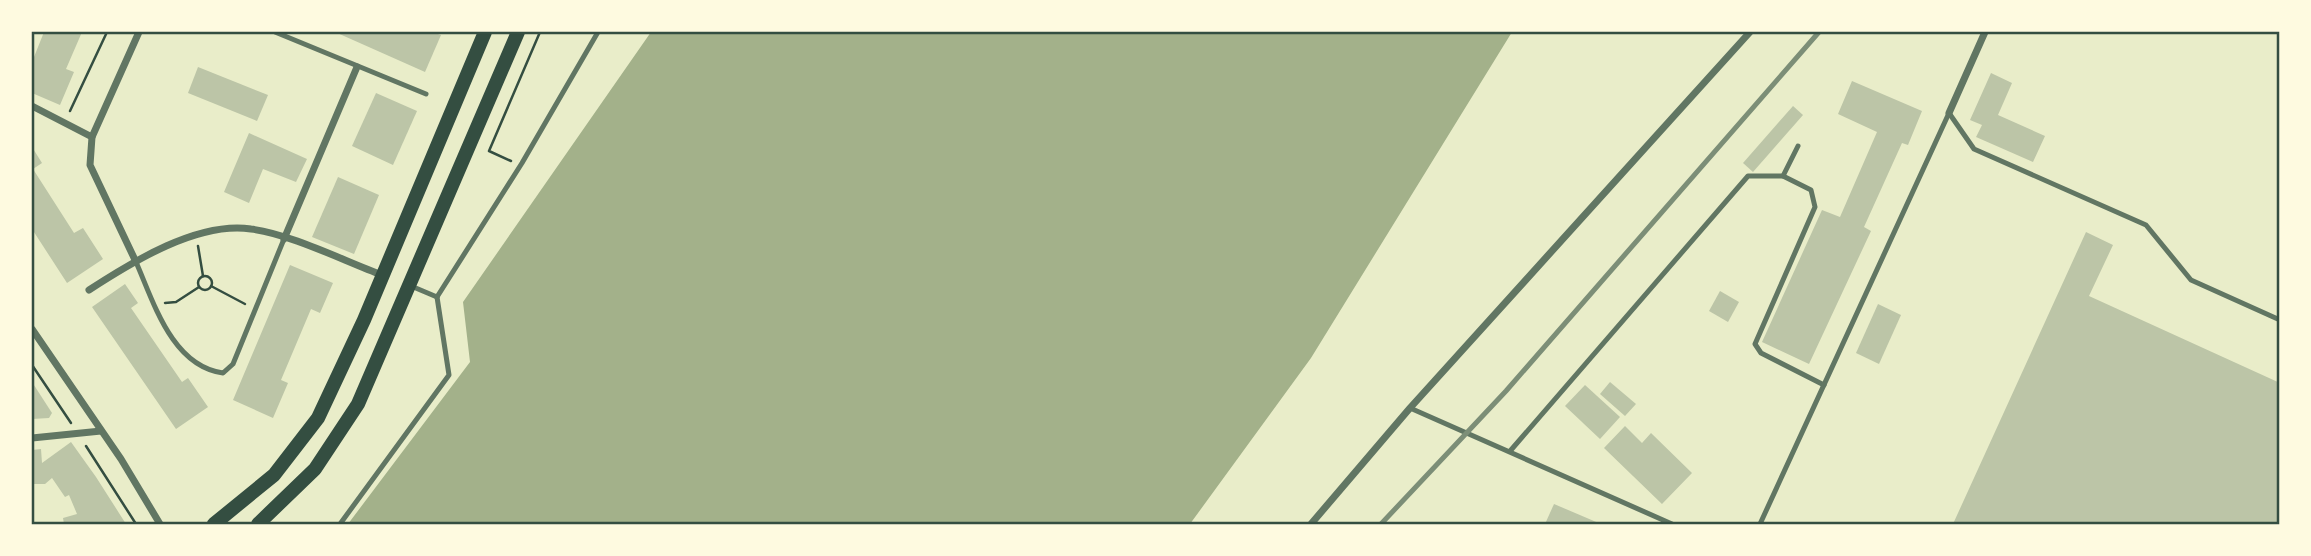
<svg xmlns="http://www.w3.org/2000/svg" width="2311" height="556" font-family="'Noto Sans',sans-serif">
<rect width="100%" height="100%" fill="#e9edc9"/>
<polygon fill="#a3b18a" points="651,32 1512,32 1311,358 1190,524 348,524 470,362 463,302"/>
<g fill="#bcc5a7">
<polygon points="44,32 82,32 66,69 74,72 60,105 32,93 32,62"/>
<polygon points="335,32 432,32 441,35 425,72"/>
<polygon points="198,67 268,95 257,121 188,93"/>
<polygon points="1991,73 2012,83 1998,115 2045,136 2033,162 1976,137 1982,125 1970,120"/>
<polygon points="1852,81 1922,111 1908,145 1902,143 1864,227 1871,231 1809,364 1762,342 1822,210 1840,217 1877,132 1838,114"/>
<polygon points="376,93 417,111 393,165 352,146"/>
<polygon points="1793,106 1803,115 1753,172 1743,163"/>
<polygon points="249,133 307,159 296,182 263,169 249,203 224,192"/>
<polygon points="32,147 42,163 33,169 74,233 83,228 103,259 67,283 32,229"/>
<polygon points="338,177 379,195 354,254 312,237"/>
<polygon points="2086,232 2113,245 2089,296 2280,383 2280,524 1953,524"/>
<polygon points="290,265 333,283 320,313 311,309 281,380 288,383 273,418 233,400"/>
<polygon points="125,284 138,303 131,308 182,382 188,378 208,407 176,429 92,307"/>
<polygon points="1720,291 1739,302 1728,322 1709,311"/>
<polygon points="1878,304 1901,315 1879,364 1856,353"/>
<polygon points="32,382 52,413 49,418 32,419"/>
<polygon points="1610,382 1636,404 1625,416 1600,394"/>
<polygon points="1585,385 1620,417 1600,439 1565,406"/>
<polygon points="1625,426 1642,443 1651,433 1692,473 1662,504 1604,448"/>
<polygon points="71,442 96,477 126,524 64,524 63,518 77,514 69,495 65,497 52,478 45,484 32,484 32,450 41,449 42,463"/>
<polygon points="1554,504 1601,524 1545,524"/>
</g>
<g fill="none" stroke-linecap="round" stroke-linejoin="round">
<g stroke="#344e41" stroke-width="2.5">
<polyline points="70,111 107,32"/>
<polyline points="511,161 489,151 540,32"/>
<polyline points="198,246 203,276"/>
<circle cx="205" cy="283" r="7"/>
<polyline points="211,286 245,304"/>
<polyline points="165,303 176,302 199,287"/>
<polyline points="32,365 71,423"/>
<polyline points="86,446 136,524"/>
</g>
<g stroke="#617663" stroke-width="5">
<polyline points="275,32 426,94"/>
<polyline points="1949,113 1974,149 2146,225 2191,280 2280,320"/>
<polyline points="1783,176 1811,190 1815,207 1755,344 1761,353 1824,385"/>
<path d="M136,262c18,41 36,104 87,111l10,-9 51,-125"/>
<polyline points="411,286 437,297"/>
<polyline points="437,297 522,163 598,32"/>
<polyline points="1410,408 1672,524"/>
<polyline points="1511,450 1748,176 1783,176 1798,146"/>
<polyline points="340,524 449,375 437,297"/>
<polyline points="1760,524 1949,113"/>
</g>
<g stroke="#617663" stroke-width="7">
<polyline points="32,106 92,137"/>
<polyline points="1949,113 1985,32"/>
<polyline points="284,239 357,67"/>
<polyline points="136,262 90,165 92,137 139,32"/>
<path d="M89,290c43,-28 109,-69 162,-61 40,5 93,32 131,46"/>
<polyline points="32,329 121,459 160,524"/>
<polyline points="32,438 101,431"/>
<polyline points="1311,524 1410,408 1750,32"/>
</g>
<g stroke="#344e41" stroke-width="14">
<polyline points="214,524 274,475 318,418 364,320 485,32"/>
<polyline points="258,524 315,469 358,404 518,32"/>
</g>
<polyline stroke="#7c8e77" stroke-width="5" points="1381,524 1506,391 1819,32"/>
</g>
<rect width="2311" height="556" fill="none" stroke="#fefae0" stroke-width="66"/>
<rect x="33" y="33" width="2245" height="490" fill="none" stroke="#344e41" stroke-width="2.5"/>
</svg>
